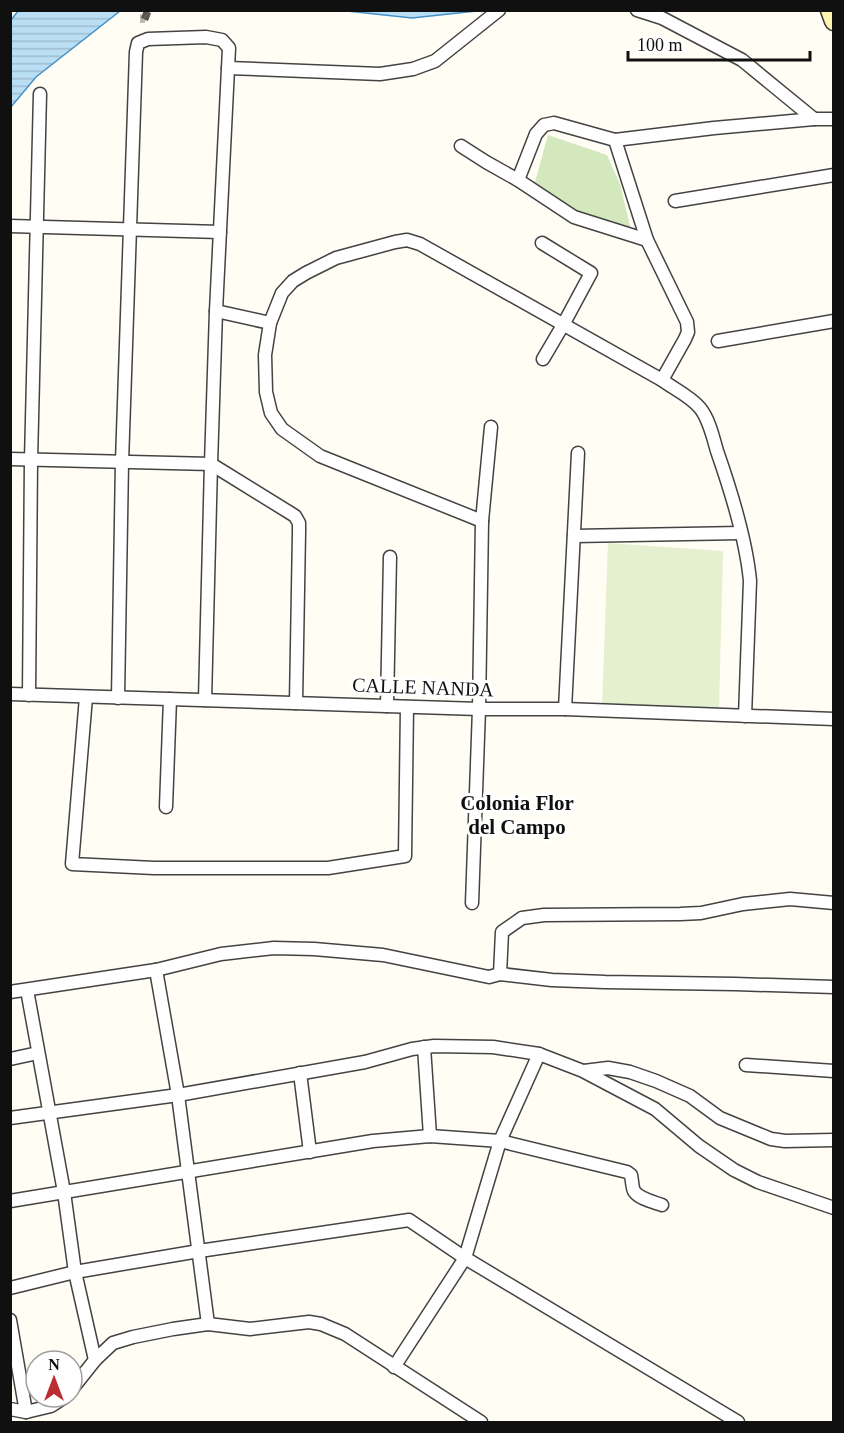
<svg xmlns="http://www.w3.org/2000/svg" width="844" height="1433" font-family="Georgia,serif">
<defs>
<pattern id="water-rules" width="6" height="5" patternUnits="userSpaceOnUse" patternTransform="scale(1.5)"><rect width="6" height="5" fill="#badef4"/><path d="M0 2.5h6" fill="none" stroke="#9fbdd0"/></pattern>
<pattern id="building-hatch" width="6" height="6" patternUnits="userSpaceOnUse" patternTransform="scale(1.5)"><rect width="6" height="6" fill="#59514d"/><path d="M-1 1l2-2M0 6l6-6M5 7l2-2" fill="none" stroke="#6c6562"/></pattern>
<filter id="shadow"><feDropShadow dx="-4" dy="4" stdDeviation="0" flood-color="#0004"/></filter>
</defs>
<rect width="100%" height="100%" fill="#fffdf4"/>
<polygon fill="#d3e9bd" points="548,135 607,155 620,184 631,230 578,217 533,189"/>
<polygon fill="#e4f0cf" points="608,543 723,551 719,709 602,707"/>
<g fill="url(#water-rules)" stroke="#4392c9" stroke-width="1.5">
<polygon points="18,11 18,10 120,11 36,77 11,107 11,20"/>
<polygon points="347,11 476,10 476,11 412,18"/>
</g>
<polygon fill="url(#building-hatch)" filter="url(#shadow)" points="144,10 151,13 148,21 141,18"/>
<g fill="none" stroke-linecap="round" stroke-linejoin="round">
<g stroke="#434343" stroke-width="15">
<g id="street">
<polyline points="637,10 662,18 742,60 814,119"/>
<polyline points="228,68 380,74 413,69 435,61 499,10"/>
<polyline points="615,140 647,240 687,322 688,332 685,339 662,380"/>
<polyline points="461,146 486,162 518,180 574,217 647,240"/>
<polyline points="518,180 536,134 544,125 554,123 615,140 714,128 814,119 834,119"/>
<polyline points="675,201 834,175"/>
<polyline points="10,226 220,232"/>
<polyline points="542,243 591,273 563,325 543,359"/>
<polyline points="216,311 270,323"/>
<polyline points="718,341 834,321"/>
<polyline points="10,459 211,464 295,516 299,523 299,532 296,703"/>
<path d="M482,521l-162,-65 -38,-27 -11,-16 -5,-21 -1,-37 5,-32 12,-30 11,-12 13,-8 30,-15 59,-16 12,-2 13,4 242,136c12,9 28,16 38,28 9,11 13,29 17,43 14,40 29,87 33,130l-5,135"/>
<polyline points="574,536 741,533"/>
<polyline points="10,694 479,709 565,709 834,719"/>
<polyline points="29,695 31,460 40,94"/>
<polyline points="86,697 72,864 154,868 328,868 405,856 407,707"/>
<polyline points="118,698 122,462 136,52 138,43 148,39 206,37 222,40 229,48 216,311 211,464 205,700"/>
<polyline points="387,706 390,557"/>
<polyline points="565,709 578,453"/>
<polyline points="166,807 170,699"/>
<polyline points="472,903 479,709 482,521 491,427"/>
<polyline points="156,970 178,1095 208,1324"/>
<polyline points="500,974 502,932 522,918 544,915 680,914 701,913 743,904 790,899 834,903"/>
<polyline points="27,990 64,1192 75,1272 95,1360"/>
<polyline points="10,992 156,970 221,954 274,948 314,949 383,955 489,977 500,974 552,980 605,982 735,984 834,987"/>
<polyline points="424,1047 430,1136"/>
<polyline points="10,1059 38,1053"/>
<polyline points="746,1065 834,1071"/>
<polyline points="584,1071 608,1068 630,1072 656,1081 690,1096 720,1118 771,1139 785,1141 834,1140"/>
<polyline points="300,1073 310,1152"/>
<polyline points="10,1118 178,1095 365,1062 412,1049 434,1046 493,1047 539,1054 583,1071 655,1109 699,1146 734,1170 758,1182 834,1208"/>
<path d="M10,1201l363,-60 57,-5 70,5 127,31 4,3c1,4 1,12 3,16 5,8 20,11 28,14"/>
<polyline points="10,1288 75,1272 199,1251 409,1220 465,1258 738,1422"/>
<polyline points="10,1320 26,1412"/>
<polyline points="394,1367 465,1258 500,1141 539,1054"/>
<polyline points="72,1389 95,1360 113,1343 133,1337 173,1329 208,1324 250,1329 309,1322 321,1324 345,1334 481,1422"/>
<polyline points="10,1409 26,1412 51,1406 65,1397"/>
</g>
</g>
<g stroke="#323232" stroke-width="21">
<polyline id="secondary" points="830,10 834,21"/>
</g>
<use href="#street" stroke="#fff" stroke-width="12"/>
<use href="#secondary" stroke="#fcf5b1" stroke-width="18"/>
</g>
<g text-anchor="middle" stroke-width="6" stroke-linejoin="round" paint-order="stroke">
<g font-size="20" fill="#101010" stroke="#fff">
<text transform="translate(423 687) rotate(2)" y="7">CALLE NANDA</text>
</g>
<g font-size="21" font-weight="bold" fill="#101010" stroke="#fff">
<text x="517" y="810">Colonia Flor<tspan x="517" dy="24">del Campo</tspan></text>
</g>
</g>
<rect width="844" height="1433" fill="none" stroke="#101010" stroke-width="24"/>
<g transform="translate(54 1379)"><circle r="28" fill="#ffffff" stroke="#9f9f9f" stroke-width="1.5"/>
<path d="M0-4.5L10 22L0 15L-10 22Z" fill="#bd2c31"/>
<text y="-9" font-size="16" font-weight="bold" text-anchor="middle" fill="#101010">N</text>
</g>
<path d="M628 51v9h182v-9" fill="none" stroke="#101010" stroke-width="3"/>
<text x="637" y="51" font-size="18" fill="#101010" stroke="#ffffff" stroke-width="4.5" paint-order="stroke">100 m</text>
</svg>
